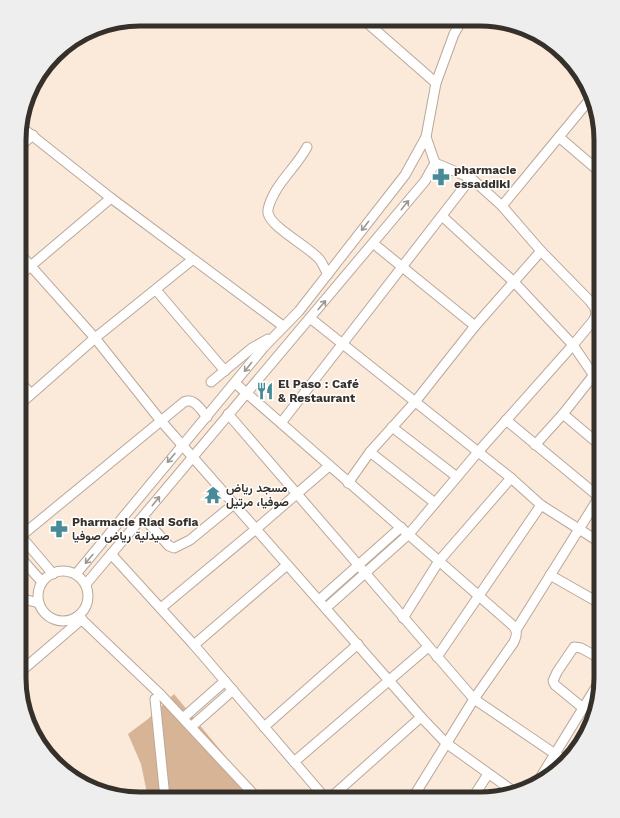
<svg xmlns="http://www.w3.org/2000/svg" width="620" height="818" font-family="'Work Sans',Vazirmatn,sans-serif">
<rect width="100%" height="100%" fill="#fbe9da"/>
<polygon fill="#d8b496" points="174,694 260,798 148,798 141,764 128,734 148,719"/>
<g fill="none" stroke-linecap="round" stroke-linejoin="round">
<g stroke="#baa89a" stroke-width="11">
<g id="minor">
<polyline points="364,20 436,83"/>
<polyline points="20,126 111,198 283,326"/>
<polyline points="559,137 601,173"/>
<polyline points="20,146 33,135"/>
<path d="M307,147c-9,17 -23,29 -32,45 -3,6 -8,14 -7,21 3,15 42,34 52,47 3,4 5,10 8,14"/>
<polyline points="502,206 591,98"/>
<polyline points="442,216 515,283 573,345 601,386"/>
<polyline points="374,244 475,326"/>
<polyline points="20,254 95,338 161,421 421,717 446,743 513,791"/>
<polyline points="20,275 111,198"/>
<polyline points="156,290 225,371"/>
<polyline points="310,318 511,478 541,505 601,543"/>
<polyline points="20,382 31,394"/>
<polyline points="211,382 252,348 268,339"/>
<path d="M235,383l275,240c7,6 8,10 4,19l-40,57 -62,100"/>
<polyline points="20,404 95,338 192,260"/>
<polyline points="228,414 474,699 564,760"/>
<polyline points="563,414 601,446"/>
<polyline points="506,420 599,497"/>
<polyline points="281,423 471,178"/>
<polyline points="392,427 457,477"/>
<polyline points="535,445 563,414 593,376"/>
<polyline points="370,452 435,503"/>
<polyline points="348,483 370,452 415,402 475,326 541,251"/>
<polyline points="143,517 169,546 174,548 190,540 234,504"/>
<polyline points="19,534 53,574"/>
<path d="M21,536l163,-134c10,-5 17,8 23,15"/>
<polyline points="111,554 194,645 326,799"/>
<polyline points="19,556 42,582"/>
<circle cx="63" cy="596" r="25"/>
<polyline points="76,574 264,347 299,311 405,175 426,137 436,83 454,34 462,20"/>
<polyline points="550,575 601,604"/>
<polyline points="86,584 425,181 435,163 426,137"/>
<polyline points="19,598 39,603"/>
<polyline points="319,600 401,527"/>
<polyline points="161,608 256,529 329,466"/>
<polyline points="326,608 409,534 478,452 573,345 593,321 596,315 595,308 589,300 541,251 502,206 471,178 435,163"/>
<polyline points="78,616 161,695 257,798"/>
<polyline points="403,618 439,561 511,478"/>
<polyline points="516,630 601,494"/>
<polyline points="194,645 287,565"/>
<polyline points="437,657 541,505"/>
<polyline points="19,673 82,619"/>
<polyline points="155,699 165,798"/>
<polyline points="583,708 555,685 553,681 557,672 574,647 581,648 601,659"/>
<polyline points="183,718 225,681"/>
<polyline points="191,727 233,690"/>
<polyline points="264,727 358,644"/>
<polyline points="294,762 428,647"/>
<polyline points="537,783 601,679"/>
<polyline points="329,799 421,717"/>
<polyline points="472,799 488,774"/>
</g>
</g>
<use href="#minor" stroke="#fff" stroke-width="9"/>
</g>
<defs><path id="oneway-shaft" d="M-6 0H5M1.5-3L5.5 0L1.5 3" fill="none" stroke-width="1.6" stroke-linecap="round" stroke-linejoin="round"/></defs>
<g stroke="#9a9894">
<use href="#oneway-shaft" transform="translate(405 205) rotate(-51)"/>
<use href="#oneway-shaft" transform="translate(365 226) rotate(128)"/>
<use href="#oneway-shaft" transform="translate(322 305) rotate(-50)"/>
<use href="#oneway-shaft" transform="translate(248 367) rotate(129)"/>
<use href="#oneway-shaft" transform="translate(171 458) rotate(130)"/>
<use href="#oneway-shaft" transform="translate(156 501) rotate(-51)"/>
<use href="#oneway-shaft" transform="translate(89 559) rotate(130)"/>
</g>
<defs>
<g id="pharmacy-bare" transform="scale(1.38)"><path d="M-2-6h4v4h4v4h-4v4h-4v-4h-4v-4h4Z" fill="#478b98" stroke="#fff" stroke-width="2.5" paint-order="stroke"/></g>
<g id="restaurant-bare" transform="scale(1.38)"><path d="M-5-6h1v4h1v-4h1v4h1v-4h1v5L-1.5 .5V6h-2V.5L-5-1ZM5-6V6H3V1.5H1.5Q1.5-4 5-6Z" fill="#478b98" stroke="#fff" stroke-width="2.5" paint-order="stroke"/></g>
<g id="temple-bare" transform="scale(1.38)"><path d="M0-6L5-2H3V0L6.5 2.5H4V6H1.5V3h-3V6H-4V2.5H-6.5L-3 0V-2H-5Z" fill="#478b98" stroke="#fff" stroke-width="2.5" paint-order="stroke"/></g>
</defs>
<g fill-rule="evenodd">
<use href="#pharmacy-bare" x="441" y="177"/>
<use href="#restaurant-bare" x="265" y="391"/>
<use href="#temple-bare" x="213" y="495"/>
<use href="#pharmacy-bare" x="59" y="529"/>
</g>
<g text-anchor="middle" stroke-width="3" stroke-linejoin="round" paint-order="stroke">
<g font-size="12" font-weight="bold" fill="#36302a" stroke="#fff" text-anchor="start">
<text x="454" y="174">pharmacie<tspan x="454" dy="14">essaddiki</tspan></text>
<text x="278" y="388">El Paso : Café<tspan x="278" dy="14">&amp; Restaurant</tspan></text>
<text x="226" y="492">مسجد رياض<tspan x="226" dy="14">صوفيا، مرتیل</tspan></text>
<text x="72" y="526">Pharmacie Riad Sofia<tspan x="72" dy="14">صيدلية رياض صوفيا</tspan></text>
</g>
</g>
<path d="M0 0H620V818H0ZM140 26H480A114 114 0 0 1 594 140V678A114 114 0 0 1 480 792H140A114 114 0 0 1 26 678V140A114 114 0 0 1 140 26Z" fill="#efeeee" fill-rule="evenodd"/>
<path fill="none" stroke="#36302a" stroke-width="5" d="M140 26H480A114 114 0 0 1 594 140V678A114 114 0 0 1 480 792H140A114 114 0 0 1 26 678V140A114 114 0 0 1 140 26Z"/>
</svg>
